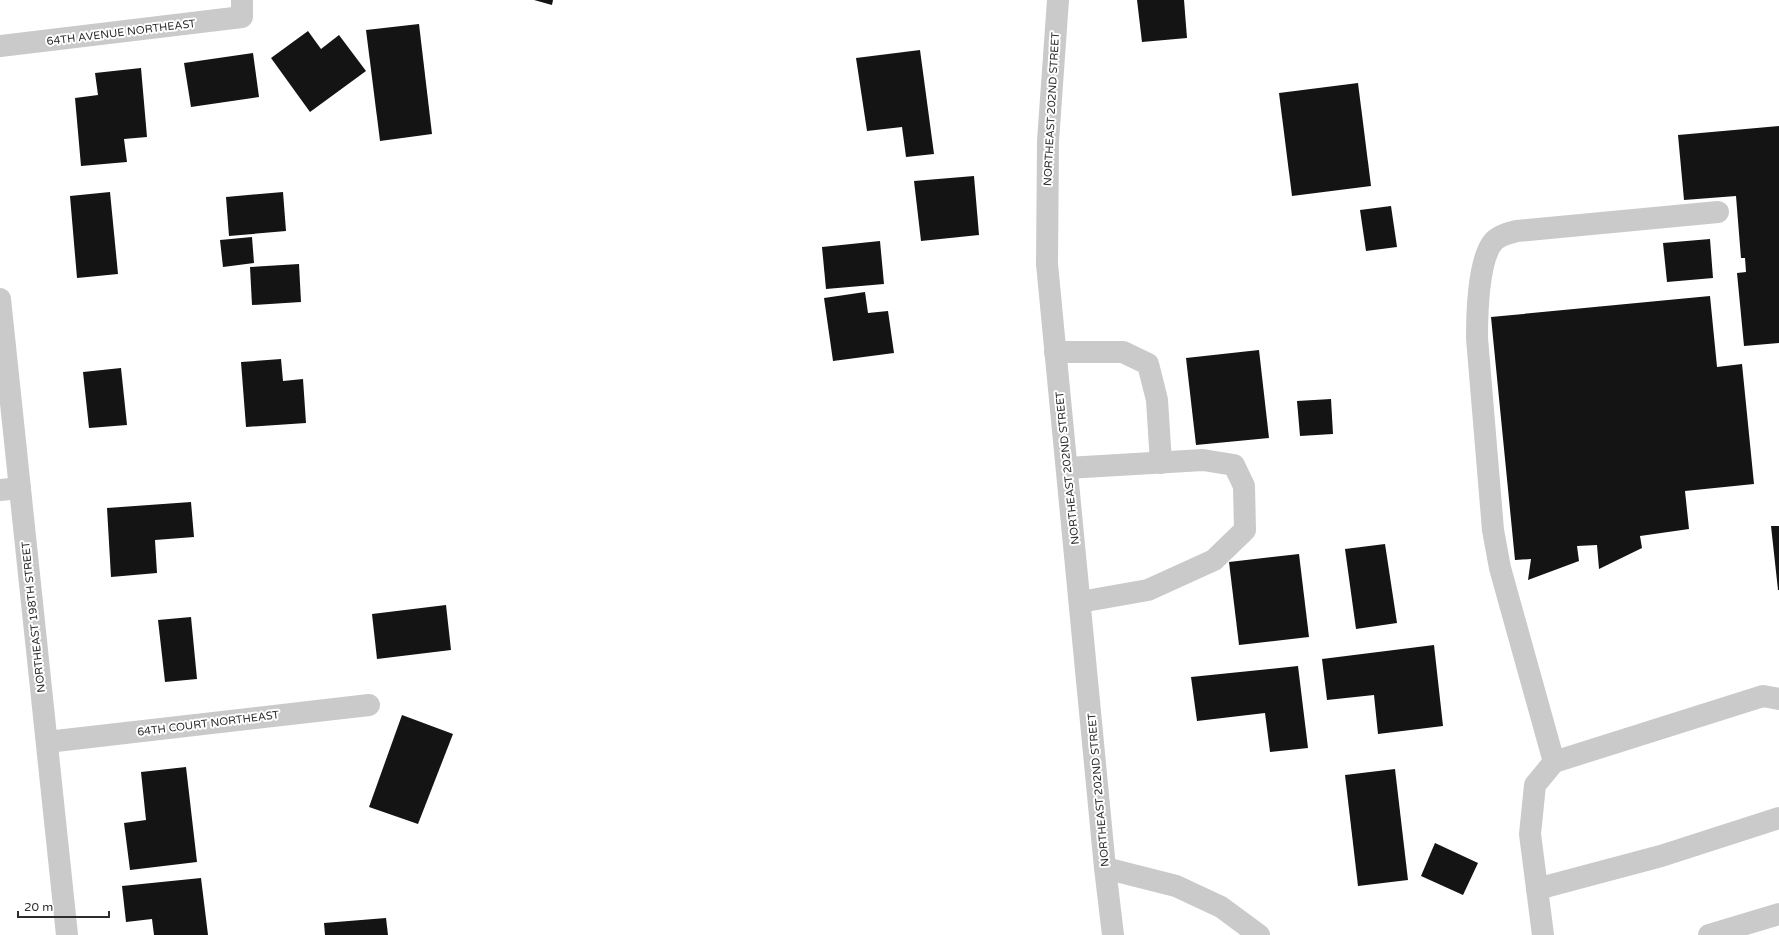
<svg xmlns="http://www.w3.org/2000/svg" width="1779" height="935" font-family="'Varela Round',sans-serif">
<rect width="100%" height="100%" fill="#fff"/>
<g fill="#141414">
<polygon points="534,0 553,0 552,5"/>
<polygon points="1137,0 1184,0 1187,38 1142,42"/>
<polygon points="419,24 432,134 380,141 366,30"/>
<polygon points="308,31 321,49 339,35 366,71 310,112 271,58"/>
<polygon points="920,50 934,154 906,157 902,127 867,131 856,58"/>
<polygon points="253,53 259,97 191,107 184,63"/>
<polygon points="141,68 147,137 124,139 127,162 81,166 75,98 98,95 95,73"/>
<polygon points="1358,83 1371,186 1292,196 1279,93"/>
<polygon points="1779,126 1779,343 1744,346 1737,273 1746,272 1745,258 1741,258 1736,196 1684,200 1678,135"/>
<polygon points="974,176 979,235 921,241 914,181"/>
<polygon points="110,192 118,274 77,278 70,196"/>
<polygon points="283,192 286,231 229,236 226,197"/>
<polygon points="1391,206 1397,247 1366,251 1360,210"/>
<polygon points="252,237 254,263 223,267 220,240"/>
<polygon points="1710,239 1713,278 1667,282 1663,243"/>
<polygon points="880,241 884,284 826,289 822,247"/>
<polygon points="299,264 301,302 252,305 250,267"/>
<polygon points="865,292 868,313 888,311 894,353 833,361 824,298"/>
<polygon points="1710,296 1717,367 1742,364 1754,484 1685,491 1689,529 1640,536 1642,548 1599,569 1597,545 1577,546 1579,561 1528,580 1531,559 1515,560 1491,317"/>
<polygon points="1259,350 1269,438 1196,445 1186,358"/>
<polygon points="281,359 283,381 303,379 306,423 246,427 241,362"/>
<polygon points="121,368 127,425 89,428 83,372"/>
<polygon points="1331,399 1333,434 1300,436 1297,401"/>
<polygon points="191,502 194,537 155,540 157,573 111,577 107,508"/>
<polygon points="1771,526 1779,526 1779,590 1778,590"/>
<polygon points="1385,544 1397,623 1356,629 1345,549"/>
<polygon points="1299,554 1309,637 1239,645 1229,562"/>
<polygon points="446,605 451,650 377,659 372,614"/>
<polygon points="191,617 197,679 165,682 158,620"/>
<polygon points="1434,645 1443,726 1378,734 1374,695 1327,700 1322,659"/>
<polygon points="1298,666 1308,748 1270,752 1265,713 1197,721 1191,677"/>
<polygon points="402,715 453,734 418,824 369,807"/>
<polygon points="186,767 197,862 130,870 124,823 146,820 141,772"/>
<polygon points="1395,769 1408,880 1358,886 1345,775"/>
<polygon points="1435,843 1478,863 1463,895 1421,876"/>
<polygon points="201,878 208,935 154,935 152,919 126,922 122,886"/>
<polygon points="386,918 388,935 325,935 324,923"/>
</g>
<g fill="none" stroke-linecap="round" stroke-linejoin="round">
<g stroke="#cacaca" stroke-width="22">
<polyline points="1058,0 1048,141 1047,264 1105,868 1113,935"/>
<polyline points="0,46 242,17 242,0"/>
<polyline points="0,299 67,935"/>
<polyline points="1055,352 1123,352 1148,364 1157,400 1161,463"/>
<polyline points="1067,468 1203,460 1234,465 1244,486 1245,530 1214,560 1148,590 1080,602"/>
<polyline points="0,490 20,488"/>
<polyline points="47,742 369,705"/>
<path d="M1554,762l-54,-194 -7,-38 -16,-192c0,-24 1,-80 17,-97 6,-6 15,-8 23,-10l201,-19"/>
<polyline points="1105,868 1176,886 1221,907 1259,935"/>
<polyline points="1537,889 1661,856 1779,818"/>
<polyline points="1543,935 1530,834 1535,785 1554,762 1763,696 1779,699"/>
<polyline points="1709,935 1779,914"/>
</g>
</g>
<g text-anchor="middle" stroke-width="4" stroke-linejoin="round" paint-order="stroke">
<g font-size="11" fill="#2d2d2d" stroke="#fff">
<text transform="translate(121 32) rotate(-7)" y="4">64TH AVENUE NORTHEAST</text>
<text transform="translate(1051 109) rotate(-87)" y="4">NORTHEAST 202ND STREET</text>
<text transform="translate(1067 468) rotate(-96)" y="4">NORTHEAST 202ND STREET</text>
<text transform="translate(33 617) rotate(-96)" y="4">NORTHEAST 198TH STREET</text>
<text transform="translate(208 723) rotate(-7)" y="4">64TH COURT NORTHEAST</text>
<text transform="translate(1098 790) rotate(-95)" y="4">NORTHEAST 202ND STREET</text>
</g>
</g>
<path d="M18 911v6h91v-6" fill="none" stroke="#2d2d2d" stroke-width="2"/>
<text x="24" y="911" font-size="12" fill="#2d2d2d" stroke="#ffffff" stroke-width="3" paint-order="stroke">20 m</text>
</svg>
